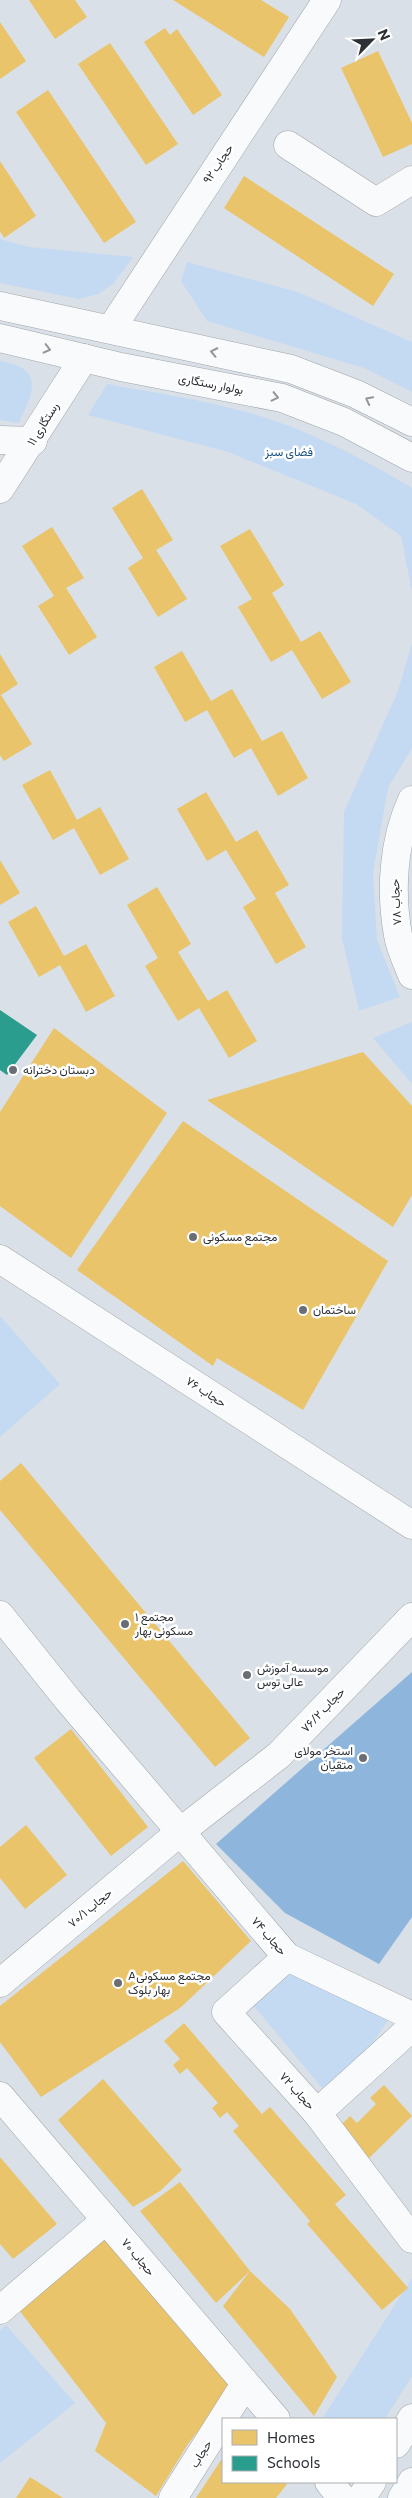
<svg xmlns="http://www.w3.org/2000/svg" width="412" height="2498" font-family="Commissioner,Vazirmatn,sans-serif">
<rect width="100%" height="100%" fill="#dae0e7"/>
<g fill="#c4daf2">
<polygon points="0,239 29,247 133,257 113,284 98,294 79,299 0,283"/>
<polygon points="187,262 298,292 412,342 412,392 364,368 207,321 181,281"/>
<path d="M0,361c46,7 33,32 19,62l-19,-3z"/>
<path d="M107,384c62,11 131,21 190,45 40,16 78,37 115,59v104l-11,-56 -45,-32 -128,-52 -140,-37z"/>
<polygon points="412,643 412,748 388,788 373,873 377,940 400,997 359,1011 342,938 344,812 398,691"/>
<polygon points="412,1022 412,1084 373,1038"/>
<polygon points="0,1316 60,1384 0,1437"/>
<polygon points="292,1969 389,2019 362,2058 323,2089 254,2006"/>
<polygon points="412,2278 412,2376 385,2419 322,2419"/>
<polygon points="6,2325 75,2403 0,2463 0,2331"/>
</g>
<polygon fill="#8eb5dc" points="412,1672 412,1917 379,1964 285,1913 216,1844"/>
<g fill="#e9c46a">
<polygon points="29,0 75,0 87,17 55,39"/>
<polygon points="173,0 261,0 289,17 264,57"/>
<polygon points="0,22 26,61 0,79"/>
<polygon points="165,28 170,35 177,29 222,95 193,115 144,42"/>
<polygon points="110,43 178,144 146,165 78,64"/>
<polygon points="378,51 412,123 412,144 383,157 341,68"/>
<polygon points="48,90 136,222 104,243 16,112"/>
<polygon points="0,161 36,216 4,238 0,231"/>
<polygon points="244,176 394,274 373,306 224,208"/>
<polygon points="142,489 173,540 156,550 187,599 158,617 128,568 143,558 112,508"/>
<polygon points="52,527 84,578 66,588 97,637 69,655 38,606 54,596 22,546"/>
<polygon points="250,529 284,585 272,593 301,642 320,631 351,682 322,699 292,650 271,662 238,607 252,599 220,546"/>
<polygon points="182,651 211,701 232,689 262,741 282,731 308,778 278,796 251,748 234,758 207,710 185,722 154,667"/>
<polygon points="0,654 18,684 1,695 32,744 4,761 0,755"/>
<polygon points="50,770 77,820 100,807 129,859 100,875 74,828 53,840 22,785"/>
<polygon points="206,792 236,842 257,830 289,885 275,893 306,947 276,964 243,907 256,899 226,850 207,861 177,809"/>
<polygon points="0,860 20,893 0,905"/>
<polygon points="157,887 191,944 178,952 208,1001 227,990 257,1041 229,1058 199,1008 178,1021 145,966 158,958 127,905"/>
<polygon points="36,906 64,956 86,944 115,996 86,1012 60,965 39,977 8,922"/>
<polygon points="54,1028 167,1113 71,1258 0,1206 0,1112"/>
<polygon points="363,1052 412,1106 412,1195 393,1227 207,1100"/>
<polygon points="183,1121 388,1261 303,1410 217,1358 213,1366 77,1270"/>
<polygon points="21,1463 250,1738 215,1767 0,1510 0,1481"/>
<polygon points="71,1729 148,1827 111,1856 34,1758"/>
<polygon points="26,1825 67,1875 25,1909 0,1878 0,1847"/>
<polygon points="183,1861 251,1941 180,2008 41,2097 0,2042 0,2006"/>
<polygon points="184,2023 262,2114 270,2107 346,2195 335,2204 408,2288 382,2310 307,2224 310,2221 233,2131 239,2126 227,2112 220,2118 212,2108 218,2103 187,2068 180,2074 173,2065 180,2059 164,2041"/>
<polygon points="103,2079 182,2170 160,2191 133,2207 58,2120"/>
<polygon points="384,2085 412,2116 365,2162 334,2132 350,2116 357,2123 376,2104 370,2098"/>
<polygon points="0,2157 57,2224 13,2259 0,2244"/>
<polygon points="180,2182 250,2271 216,2303 140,2211"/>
<polygon points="106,2233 187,2328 231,2388 188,2444 156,2496 95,2451 106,2423 19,2310"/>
<polygon points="250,2271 290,2309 337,2377 314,2416 223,2306"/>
<polygon points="223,2457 223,2482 285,2482 287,2484 276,2498 196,2498"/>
<polygon points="30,2477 63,2498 16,2498"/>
</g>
<polygon fill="#2a9d8f" points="0,1010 37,1035 7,1075 0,1070"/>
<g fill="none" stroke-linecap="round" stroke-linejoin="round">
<g stroke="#a0a5aa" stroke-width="29">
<g id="minor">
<polyline points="288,145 376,202 412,180"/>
<polyline points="0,306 291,369 356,394 412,422"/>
<polyline points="111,329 327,0"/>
<polyline points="0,338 121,367 282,398 344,422 412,458"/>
<polyline points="0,440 33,441"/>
<polyline points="0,489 84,358"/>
<path d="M412,800c-19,41 -22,91 -14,135 2,13 9,27 14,40"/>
<polyline points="0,1259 412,1525"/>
<polyline points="0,1615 68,1700 287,1957 412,2016"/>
<polyline points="287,1957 226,2012 317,2113 412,2239"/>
<polyline points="0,1983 180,1832 279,1755 412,1617"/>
<polyline points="0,2096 276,2419"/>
<polyline points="317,2113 412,2027"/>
<polyline points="0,2310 106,2220"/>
<polyline points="329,2482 342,2498"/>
<polyline points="173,2498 245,2384"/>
</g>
</g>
<g stroke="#a0a5aa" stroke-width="29">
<g id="major">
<polyline points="396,2444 412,2418"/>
<polyline points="361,2498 372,2482"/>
<polyline points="402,2498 412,2482"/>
</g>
</g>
<use href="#minor" stroke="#f9fafb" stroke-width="28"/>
<use href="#major" stroke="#f9fafb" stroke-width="28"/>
</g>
<defs><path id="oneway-chevron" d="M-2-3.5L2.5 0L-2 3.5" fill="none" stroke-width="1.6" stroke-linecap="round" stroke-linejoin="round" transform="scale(1.25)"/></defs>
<g stroke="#939698">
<use href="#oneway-chevron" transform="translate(47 349) rotate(14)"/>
<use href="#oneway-chevron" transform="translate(214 352) rotate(-168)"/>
<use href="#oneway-chevron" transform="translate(275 397) rotate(13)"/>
<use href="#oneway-chevron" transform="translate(369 400) rotate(-153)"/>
</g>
<g fill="#6a6e74" stroke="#fff" stroke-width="2">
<circle cx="13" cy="1070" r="5"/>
<circle cx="193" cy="1237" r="5"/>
<circle cx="303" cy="1310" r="5"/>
<circle cx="125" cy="1624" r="5"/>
<circle cx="247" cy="1675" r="5"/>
<circle cx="363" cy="1758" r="5"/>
<circle cx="118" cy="1983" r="5"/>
</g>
<g text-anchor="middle" stroke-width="5" stroke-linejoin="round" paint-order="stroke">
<g font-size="12" fill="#2d3136" stroke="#fff">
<text transform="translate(218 164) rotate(-56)" y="4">حجاب ۹۲</text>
<text transform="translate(211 384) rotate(11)" y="4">بولوار رستگاری</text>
<text transform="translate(43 424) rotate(-58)" y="4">رستگاری ۱۱</text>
<text transform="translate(396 902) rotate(-93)" y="4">حجاب ۷۸</text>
<text transform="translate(206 1392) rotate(33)" y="4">حجاب ۷۶</text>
<text transform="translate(323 1710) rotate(-46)" y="4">حجاب ۷۶/۲</text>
<text transform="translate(90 1908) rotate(-40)" y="4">حجاب ۷۰/۱</text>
<text transform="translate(269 1936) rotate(49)" y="4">حجاب ۷۴</text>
<text transform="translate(297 2091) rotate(48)" y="4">حجاب ۷۲</text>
<text transform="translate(138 2257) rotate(50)" y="4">حجاب ۷۰</text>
<text transform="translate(201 2454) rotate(-58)" y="4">حجاب</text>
</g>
<g font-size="12" fill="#185183" stroke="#fff">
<text x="289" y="456">فضای سبز</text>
</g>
<g font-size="12" fill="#2d3136" stroke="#fff" text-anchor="start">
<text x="23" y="1074">دبستان دخترانه</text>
<text x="203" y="1241">مجتمع مسکونی</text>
<text x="313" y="1314">ساختمان</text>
<text x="135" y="1621">۱ مجتمع<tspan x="135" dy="14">مسکونی بهار</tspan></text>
<text x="257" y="1672">موسسه آموزش<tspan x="257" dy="14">عالی توس</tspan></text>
<text x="353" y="1755" text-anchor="end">استخر مولای<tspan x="353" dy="14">متقیان</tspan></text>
<text x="128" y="1980">Aمجتمع مسکونی<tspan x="128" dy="14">بهار بلوک</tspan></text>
</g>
</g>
<rect x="222" y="2418" width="175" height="65" fill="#ffffff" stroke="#abadaf"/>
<rect x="232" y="2430" width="25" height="15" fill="#e9c46a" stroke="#abadaf"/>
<text x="267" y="2443" font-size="15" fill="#2d3136">Homes</text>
<rect x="232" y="2456" width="25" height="15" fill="#2a9d8f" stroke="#abadaf"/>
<text x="267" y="2468" font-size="15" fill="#2d3136">Schools</text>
<g transform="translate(372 40) rotate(66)" stroke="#ffffff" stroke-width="4" paint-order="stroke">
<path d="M0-4L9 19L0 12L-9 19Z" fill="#2d3136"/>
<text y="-8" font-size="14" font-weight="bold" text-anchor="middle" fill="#2d3136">N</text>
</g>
</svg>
